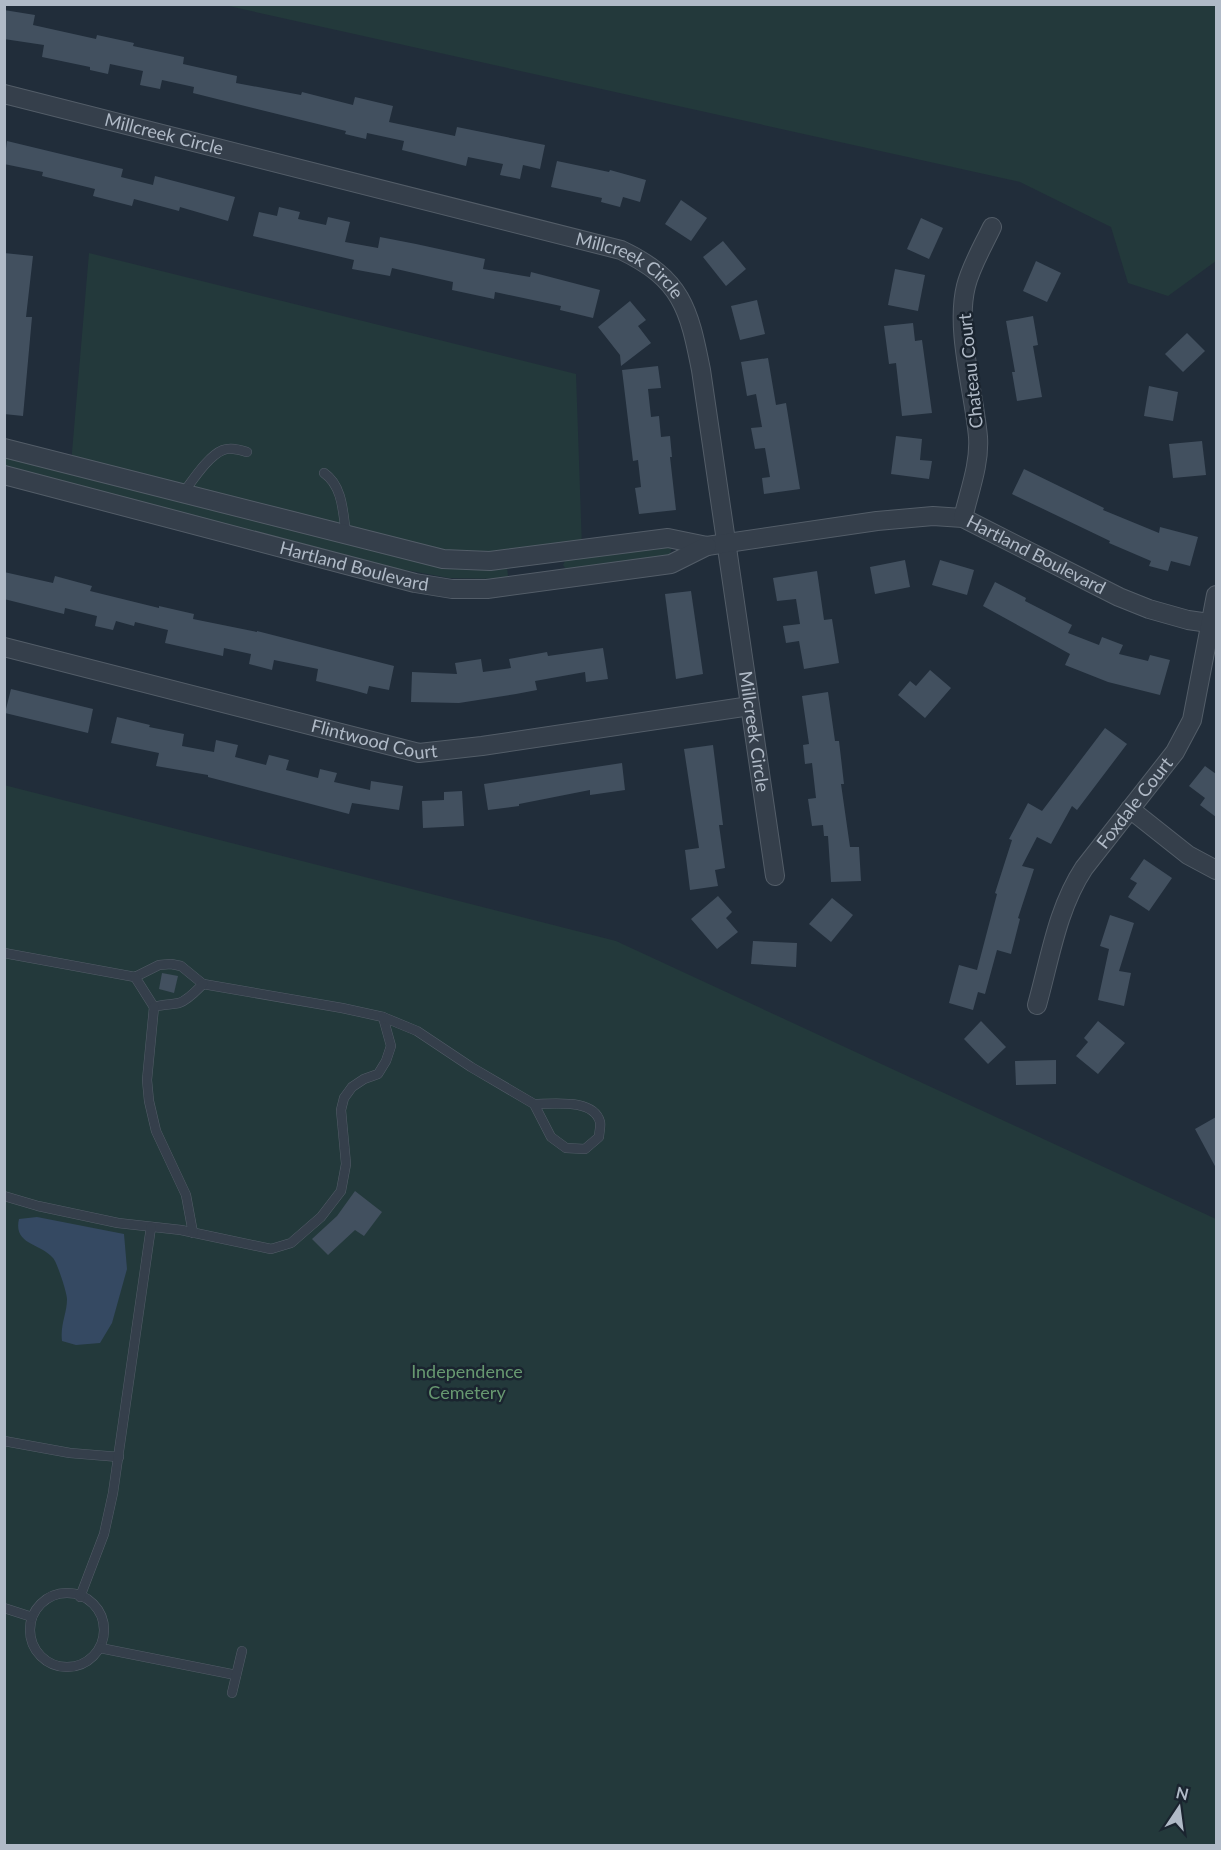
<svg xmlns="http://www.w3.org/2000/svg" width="1221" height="1850" font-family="Lato,sans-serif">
<rect width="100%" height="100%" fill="#212d3a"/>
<g fill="#23393b">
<polygon points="224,5 1216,5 1216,261 1168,296 1128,283 1111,227 1020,182"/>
<polygon points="89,253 576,374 582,548 443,559 71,464"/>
<polygon points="4,454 507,568 508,576 503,579 449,578 389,567 5,468"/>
<polygon points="672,547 670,554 667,557 567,570 563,565 566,559"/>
<polygon points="4,785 616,941 1216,1219 1216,1845 5,1845"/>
</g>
<path fill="#354962" d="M37,1217l87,17 3,35 -15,54 -12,20 -24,2 -14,-4c-2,-17 5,-27 5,-42 0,-6 -10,-37 -14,-41 -13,-15 -40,-13 -34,-39z"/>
<g fill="#42505f">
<polygon points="4,10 35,15 33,25 96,39 97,35 134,43 133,46 184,57 183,64 237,76 236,83 301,95 302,92 353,105 355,97 393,106 389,122 455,136 457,127 545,145 540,169 523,165 520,179 500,175 503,164 468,157 466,166 402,150 404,141 367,133 366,139 345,134 346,131 193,93 194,87 162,80 160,89 140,85 143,71 110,64 108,74 90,70 90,67 42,57 44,45 4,39"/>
<polygon points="7,141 123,169 121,177 153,185 155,176 235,197 228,221 180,207 179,211 134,199 132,206 93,196 95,189 42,176 43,172 4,164"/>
<polygon points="557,161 609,172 610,170 646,180 640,202 623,197 620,207 601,202 602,198 551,187"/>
<polygon points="681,200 707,218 691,241 665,224"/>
<polygon points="279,207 300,212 298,219 326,225 328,217 350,222 345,242 378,248 380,237 416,244 485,259 483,269 530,277 531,272 600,290 593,318 560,310 561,306 495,292 494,299 452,290 453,282 392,268 390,276 352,269 354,260 253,236 259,212 277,216"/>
<polygon points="921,218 943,228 929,259 907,249"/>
<polygon points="723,241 746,269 726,286 703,257"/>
<polygon points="4,253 33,256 26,317 32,317 23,416 4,414"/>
<polygon points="1036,261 1061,273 1047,302 1023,291"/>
<polygon points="895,269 925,275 918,311 888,305"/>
<polygon points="757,300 765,334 740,340 731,306"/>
<polygon points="630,301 646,320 638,326 651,343 621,366 620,355 598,327"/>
<polygon points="1033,316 1038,345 1033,346 1042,397 1017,401 1012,372 1015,372 1006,321"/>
<polygon points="913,323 915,341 922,340 932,413 902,416 896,363 889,364 884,326"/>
<polygon points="1187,333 1205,351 1183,372 1165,354"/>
<polygon points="768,358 776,405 786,403 800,489 764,494 762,478 770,477 765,448 755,449 751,428 762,427 756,394 747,396 741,362"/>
<polygon points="658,366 661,388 648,389 651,417 659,416 661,437 670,436 672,457 670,457 676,510 639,514 635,488 641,487 638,460 633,461 622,370"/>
<polygon points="1149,386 1178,392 1173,421 1144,416"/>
<polygon points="896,436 922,439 920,460 932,461 929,479 891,474"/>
<polygon points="1202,441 1206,475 1173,478 1169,444"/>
<polygon points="1024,469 1104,508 1103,510 1159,533 1160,527 1198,537 1190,566 1171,561 1168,571 1149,566 1151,561 1109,543 1110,541 1012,494"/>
<polygon points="905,560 910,587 875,594 870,567"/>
<polygon points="940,560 974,570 967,595 932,585"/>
<polygon points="817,571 824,620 832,619 839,663 804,669 799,641 786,643 783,626 800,624 796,599 777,601 773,578"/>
<polygon points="4,572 53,583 55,576 92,586 90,591 159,608 159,606 194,614 193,619 257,632 257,631 394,666 389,690 369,686 367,694 349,689 316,681 318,669 274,660 272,670 249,664 251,654 224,648 223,656 165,643 168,630 135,622 134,626 116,621 113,630 95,626 97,616 65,608 64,614 4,599"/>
<polygon points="995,582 1026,598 1025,601 1072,625 1068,633 1099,645 1102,637 1123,645 1119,654 1148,661 1150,655 1170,660 1160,695 1108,682 1065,665 1070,654 983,606"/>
<polygon points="691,591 703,674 676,679 665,594"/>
<polygon points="603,648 608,679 586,682 585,672 535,681 537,690 516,694 459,703 411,702 412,672 457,674 455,663 481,659 483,672 511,668 509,659 547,652 548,656"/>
<polygon points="930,670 951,688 925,718 898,695 910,681 916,686"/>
<polygon points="11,689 93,709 88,733 5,713"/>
<polygon points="828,692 835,741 839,741 844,784 841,784 850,847 859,847 861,881 831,882 828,836 824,836 823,825 812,826 808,799 816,798 812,763 805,764 803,745 809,744 802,696"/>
<polygon points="117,717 150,725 149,727 184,734 182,746 214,752 216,740 238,745 235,757 266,765 269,755 289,760 286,770 318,778 320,769 337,773 334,782 370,790 371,781 403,786 399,810 352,803 349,814 208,777 208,775 156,766 159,753 111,743"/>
<polygon points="1105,728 1127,744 1077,810 1072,806 1051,844 1037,837 1022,866 1034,869 1018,918 1020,919 1011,954 997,950 985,994 978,992 973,1010 949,1003 959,965 977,970 997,894 995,893 1012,840 1009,839 1028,803 1042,811"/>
<polygon points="713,745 723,825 719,825 725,868 715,870 718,886 690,890 685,850 699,848 684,749"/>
<polygon points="622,763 625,790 590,795 590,790 519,804 519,806 488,810 484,784"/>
<polygon points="1205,766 1216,774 1216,817 1200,805 1205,798 1189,786"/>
<polygon points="462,791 464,826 423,828 422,801 444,800 444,792"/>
<polygon points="1144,859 1172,878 1149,911 1128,897 1137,883 1130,879"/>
<polygon points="718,896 732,912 726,918 738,932 717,949 691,919"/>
<polygon points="832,898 853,915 831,942 809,924"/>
<polygon points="1110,915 1134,923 1119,971 1131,973 1124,1006 1098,1000 1109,949 1100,946"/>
<polygon points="753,941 797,943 796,967 751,964"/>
<polygon points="162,973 178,976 174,993 159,989"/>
<polygon points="981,1021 1006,1047 988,1064 964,1039"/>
<polygon points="1098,1021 1125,1043 1098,1074 1076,1056 1088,1042 1084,1038"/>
<polygon points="1056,1060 1056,1084 1016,1085 1015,1061"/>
<polygon points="1216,1117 1216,1168 1195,1129"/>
<polygon points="355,1191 382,1212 364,1236 355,1230 328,1255 312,1239 337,1216"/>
</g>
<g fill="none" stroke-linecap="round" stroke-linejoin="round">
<g stroke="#535d68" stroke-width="10">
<g id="lane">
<path d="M324,473c19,13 19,40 22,61"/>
<path d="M183,493c10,-13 25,-37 40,-43 8,-3 17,0 24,2"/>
<polyline points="4,953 135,977 159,965 171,964 181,966 203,984 342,1008 383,1017 391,1046 386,1061 378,1074 364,1079 352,1087 344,1098 341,1110 346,1164 341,1191 321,1217 291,1243 271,1249 181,1230 118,1223 38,1206 4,1196"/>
<path d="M135,977l19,30c8,-3 16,-2 25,-4 9,-3 17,-12 24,-19"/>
<polyline points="154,1007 147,1080 149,1101 156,1131 186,1195 193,1233"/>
<path d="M383,1017l34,14 54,36 63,37 17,33 15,11 19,1 14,-12c0,-4 2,-11 1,-15 -6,-24 -48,-18 -66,-18"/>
<polyline points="4,1441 70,1453 119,1457"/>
<circle cx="67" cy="1630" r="37"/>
<polyline points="80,1597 104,1534 113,1493 151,1227"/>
<polyline points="4,1608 32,1617"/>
<polyline points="100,1648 236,1675"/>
<polyline points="232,1693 242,1651"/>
</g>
</g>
<g stroke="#535d68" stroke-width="20">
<g id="street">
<path id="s1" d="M4,94l617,156c61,29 68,59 80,120l74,506"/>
<path id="s2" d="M4,448l439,111 47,2 178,-23 39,8 170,-25 56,-5 30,2 156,79 30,12 39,11 28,4"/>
<path id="s3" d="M4,475l411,108 37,6h35l184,-25 36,-18"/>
<path d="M963,518c6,-26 17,-54 15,-81 -4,-46 -23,-107 -12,-151 5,-20 17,-40 26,-59"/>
<path id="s4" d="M4,647l415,106 63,-7 268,-40"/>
<polyline points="1130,809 1188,855 1216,870"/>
<path id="s5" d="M1037,1005c13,-46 20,-96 47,-137l91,-116 17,-32 24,-125"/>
</g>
</g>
<use href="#lane" stroke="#353f4b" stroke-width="9"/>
<use href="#street" stroke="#353f4b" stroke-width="18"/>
</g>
<g text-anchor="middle" stroke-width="5" stroke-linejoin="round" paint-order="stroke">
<g font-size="18" fill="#b0bac7" stroke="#1a242f">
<text dy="6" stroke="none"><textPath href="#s1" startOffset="165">Millcreek Circle</textPath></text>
<text dy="6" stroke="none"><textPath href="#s1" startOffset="651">Millcreek Circle</textPath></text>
<text transform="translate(971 371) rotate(-96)" y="6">Chateau Court</text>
<text dy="6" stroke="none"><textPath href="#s2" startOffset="1059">Hartland Boulevard</textPath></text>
<text dy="6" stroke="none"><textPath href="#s3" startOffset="362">Hartland Boulevard</textPath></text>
<text dy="6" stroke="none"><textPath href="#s1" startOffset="1154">Millcreek Circle</textPath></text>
<text dy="6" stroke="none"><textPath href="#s4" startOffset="382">Flintwood Court</textPath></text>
<text dy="6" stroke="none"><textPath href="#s5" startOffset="228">Foxdale Court</textPath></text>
</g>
<g font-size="18" fill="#679870" stroke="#1a242f">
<text x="467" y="1378">Independence<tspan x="467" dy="21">Cemetery</tspan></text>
</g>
</g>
<rect width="1221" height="1850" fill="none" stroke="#b0bac7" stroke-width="12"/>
<g transform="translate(1179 1808) rotate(13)" stroke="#1a242f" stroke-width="4.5" paint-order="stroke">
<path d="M0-4.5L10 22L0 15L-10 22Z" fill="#b0bac7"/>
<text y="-9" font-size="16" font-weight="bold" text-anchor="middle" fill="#b0bac7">N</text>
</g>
</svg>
